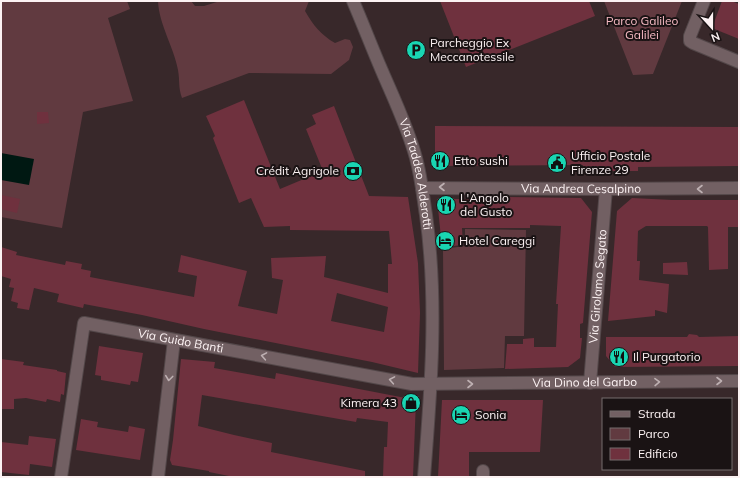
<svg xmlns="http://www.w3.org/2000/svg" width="740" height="478" font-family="Mulish,sans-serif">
<rect width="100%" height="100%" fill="#38282a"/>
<g fill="#613a40">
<polygon points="1,1 127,1 130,9 108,18 133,101 83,112 62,228 1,217"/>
<path d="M158,1h33l4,5h9l16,-5h89l-4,10c8,14 16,24 30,32l10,-4 5,1 3,7 -4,13 -18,14 -82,-1 -67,25c-4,-11 -2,-17 -4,-28 -4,-23 -19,-45 -20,-69z"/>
<polygon points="604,1 682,1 653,74 633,75"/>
<polygon points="465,229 526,230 524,336 505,336 504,368 444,370 443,249 465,246"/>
</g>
<polygon fill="#001812" points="1,153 34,159 29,185 1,180"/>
<g fill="#6f313e" fill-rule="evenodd">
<polygon points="440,1 589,1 595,16 466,67"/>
<polygon points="722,1 731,1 739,4 739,39 712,28"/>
<path d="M244,100l36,89 43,-18 -17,-42 10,-5 -4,-9 22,-9 35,90 39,1 10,66 2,50 -2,60 -46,-11 -168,-33 -62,-14 -58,-11 -1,4 -26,-6 2,-8 -25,-6 -5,22 -12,-2 1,-5 -7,-2 3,-13 -5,-1 2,-8 -10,-3v-29l16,5 -1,3 49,10 1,-4 16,3 -1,5 10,2 -1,6 104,20 3,-21 -19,-4 3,-17 66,16 -9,35 39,8 6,-34 -11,-2 -1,-20 55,-2 -2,21 64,16v-29h4l-3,-33 -99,-1v-4l-26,1 -13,-29 -12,5 -26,-65 2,-2 -9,-20zM337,293l51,14 -4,25 -53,-11z"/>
<polygon points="37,112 48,112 49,123 37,124"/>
<polygon points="435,126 739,127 739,166 638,167 638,171 583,171 583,165 435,166"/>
<polygon points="1,195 20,199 17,213 1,209"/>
<polygon points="505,197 581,198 592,212 583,323 580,324 580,338 582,338 580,358 568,367 505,369 507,344 523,344 523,339 534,338 534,347 556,347 558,304 556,304 561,226 530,225 530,228 462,228 463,245 442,247 437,199 479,199"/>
<polygon points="632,198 672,200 739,200 739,227 728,227 728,269 709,270 708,227 707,226 646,226 638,231 637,261 640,261 639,280 669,284 667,313 655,310 655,316 608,321 617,211"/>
<polygon points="687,262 688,275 663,274 663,263"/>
<polygon points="689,334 697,335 699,337 739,336 739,366 615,367 606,356 606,337 687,337"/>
<polygon points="99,346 143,353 138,382 131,381 130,385 101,380 101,376 95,375"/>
<polygon points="1,359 24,362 23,365 57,370 57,371 66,373 64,395 61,394 60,402 47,399 46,402 26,398 14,399 14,409 1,409"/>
<polygon points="181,359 215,362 214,368 275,379 276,373 416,400 413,477 383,477 384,447 387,447 388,422 357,418 356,422 202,395 198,426 234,435 272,443 271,452 365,471 365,477 234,477 209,472 209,471 172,465 170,460 173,440"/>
<polygon points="442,400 543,400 540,452 469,452 469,477 438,477"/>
<polygon points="81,419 98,422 97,427 128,432 129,426 145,429 140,460 76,450"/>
<polygon points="29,436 56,439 52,467 30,464 29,475 1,472 1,442 28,445"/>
</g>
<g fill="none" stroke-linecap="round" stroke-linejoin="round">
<g stroke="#534749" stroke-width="14">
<g id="minor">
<path id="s1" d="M353,1c10,23 19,47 29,70 12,28 26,57 34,87 5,18 7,38 10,57 12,87 5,175 -2,262"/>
<polyline points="704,1 690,36 690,41 693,43 739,62"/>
<path id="s2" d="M422,188l184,1 133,-1"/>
<path id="s3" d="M590,383l16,-194"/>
<path id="s4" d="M61,477l23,-154 328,61 327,-3"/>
<polyline points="158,477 174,340"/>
<polyline points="483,477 483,471"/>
</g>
</g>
<use href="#minor" stroke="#726063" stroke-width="12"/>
</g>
<defs><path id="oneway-chevron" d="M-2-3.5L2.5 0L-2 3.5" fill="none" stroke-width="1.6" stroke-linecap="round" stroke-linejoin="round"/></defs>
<g stroke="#beb0b2">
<use href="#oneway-chevron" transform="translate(442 187) rotate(-180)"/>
<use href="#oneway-chevron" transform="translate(700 189) rotate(180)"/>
<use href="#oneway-chevron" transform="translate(264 356) rotate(-170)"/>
<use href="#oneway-chevron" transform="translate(169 378) rotate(97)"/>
<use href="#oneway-chevron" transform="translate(392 380) rotate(-170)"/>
<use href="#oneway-chevron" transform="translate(719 381)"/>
<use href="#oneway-chevron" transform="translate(657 382) rotate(-1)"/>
<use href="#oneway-chevron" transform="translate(470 384)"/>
</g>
<defs>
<g id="parking-disc" transform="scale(1)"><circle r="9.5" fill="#19d5b2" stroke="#1a1314"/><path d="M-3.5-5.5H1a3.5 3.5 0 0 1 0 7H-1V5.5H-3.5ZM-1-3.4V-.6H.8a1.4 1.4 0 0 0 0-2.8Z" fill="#111"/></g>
<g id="restaurant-disc" transform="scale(1)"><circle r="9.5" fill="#19d5b2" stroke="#1a1314"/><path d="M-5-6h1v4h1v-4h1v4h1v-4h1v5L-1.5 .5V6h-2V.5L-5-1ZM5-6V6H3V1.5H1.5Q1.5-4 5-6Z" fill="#111"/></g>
<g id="civic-disc" transform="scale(1)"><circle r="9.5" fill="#19d5b2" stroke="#1a1314"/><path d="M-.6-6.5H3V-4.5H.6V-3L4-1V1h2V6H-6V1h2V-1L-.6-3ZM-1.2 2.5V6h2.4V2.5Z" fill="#111"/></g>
<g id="bank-disc" transform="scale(1)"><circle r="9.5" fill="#19d5b2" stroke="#1a1314"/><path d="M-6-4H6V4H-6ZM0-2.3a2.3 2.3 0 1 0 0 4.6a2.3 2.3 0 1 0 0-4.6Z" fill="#111"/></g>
<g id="hotel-disc" transform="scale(1)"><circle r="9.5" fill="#19d5b2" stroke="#1a1314"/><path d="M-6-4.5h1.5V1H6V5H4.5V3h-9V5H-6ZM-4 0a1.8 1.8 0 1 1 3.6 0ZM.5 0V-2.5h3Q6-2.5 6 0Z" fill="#111"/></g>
<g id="shop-disc" transform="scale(1)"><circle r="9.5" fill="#19d5b2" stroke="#1a1314"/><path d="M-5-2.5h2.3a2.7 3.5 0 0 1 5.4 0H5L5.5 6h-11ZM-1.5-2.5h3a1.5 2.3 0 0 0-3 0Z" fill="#111"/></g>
</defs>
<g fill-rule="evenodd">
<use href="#parking-disc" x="416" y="50"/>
<use href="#restaurant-disc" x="440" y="161"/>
<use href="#civic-disc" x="557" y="163"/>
<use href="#bank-disc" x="353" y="171"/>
<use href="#restaurant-disc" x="446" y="205"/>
<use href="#hotel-disc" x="445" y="241"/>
<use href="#restaurant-disc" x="619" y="357"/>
<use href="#shop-disc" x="411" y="403"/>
<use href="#hotel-disc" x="461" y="415"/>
</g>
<g text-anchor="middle" stroke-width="4" stroke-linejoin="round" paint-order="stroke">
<g font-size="12" fill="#f7bbc4" stroke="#1a1314">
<text x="642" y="25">Parco Galileo<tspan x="642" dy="14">Galilei</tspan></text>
</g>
<g font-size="12" fill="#fcf2f3" stroke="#1a1314" text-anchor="start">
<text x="430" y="47">Parcheggio Ex<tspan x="430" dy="14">Meccanotessile</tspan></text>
<text x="571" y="160">Ufficio Postale<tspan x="571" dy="14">Firenze 29</tspan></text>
<text x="454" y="165">Etto sushi</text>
<text x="339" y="175" text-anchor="end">Crédit Agrigole</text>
<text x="460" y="202">L'Angolo<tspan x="460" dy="14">del Gusto</tspan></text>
<text x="459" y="245">Hotel Careggi</text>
<text x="633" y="361">Il Purgatorio</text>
<text x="397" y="407" text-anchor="end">Kimera 43</text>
<text x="475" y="419">Sonia</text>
</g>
<g font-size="12" fill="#fcf2f3" stroke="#1a1314">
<text dy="4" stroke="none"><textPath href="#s1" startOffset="185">Via Taddeo Alderotti</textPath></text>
<text dy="4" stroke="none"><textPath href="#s2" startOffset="159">Via Andrea Cesalpino</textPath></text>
<text dy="4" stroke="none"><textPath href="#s3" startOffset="97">Via Girolamo Segato</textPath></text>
<text dy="4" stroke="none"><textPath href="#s4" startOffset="254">Via Guido Banti</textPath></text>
<text dy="4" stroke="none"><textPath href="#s4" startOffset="662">Via Dino del Garbo</textPath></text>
</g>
</g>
<rect width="740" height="478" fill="none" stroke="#fcf2f3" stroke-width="4"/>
<rect x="602" y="398" width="130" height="72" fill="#1a1314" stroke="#746c6d"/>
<rect x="610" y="411" width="20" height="6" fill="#726063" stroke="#746c6d"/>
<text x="638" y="418" font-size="12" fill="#fcf2f3">Strada</text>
<rect x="610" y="428" width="20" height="12" fill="#613a40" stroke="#746c6d"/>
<text x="638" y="438" font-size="12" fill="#fcf2f3">Parco</text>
<rect x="610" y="448" width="20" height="12" fill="#6f313e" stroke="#746c6d"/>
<text x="638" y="458" font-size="12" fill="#fcf2f3">Edificio</text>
<g transform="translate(712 28) rotate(159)" stroke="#1a1314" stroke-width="3" paint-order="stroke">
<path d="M0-3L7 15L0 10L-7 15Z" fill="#fcf2f3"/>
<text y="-6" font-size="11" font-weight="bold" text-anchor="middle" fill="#fcf2f3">N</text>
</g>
</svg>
